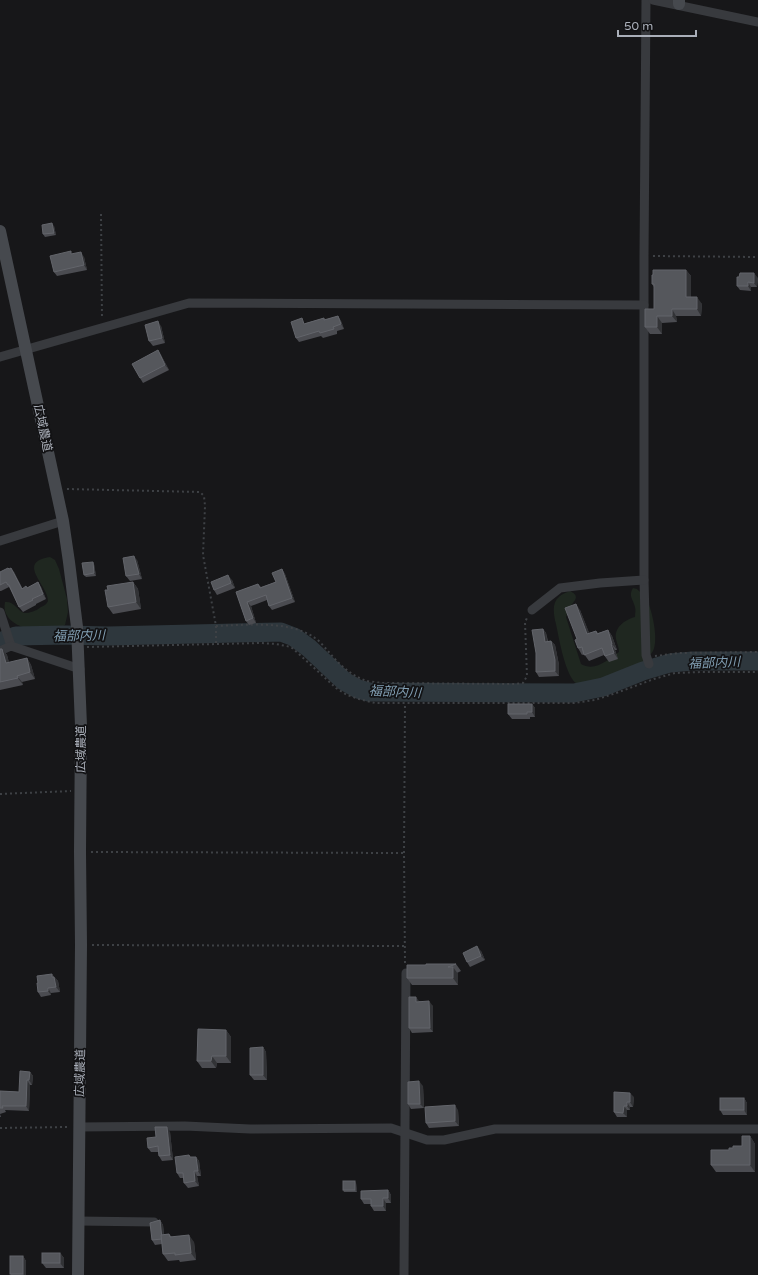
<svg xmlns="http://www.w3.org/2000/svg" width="758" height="1275" font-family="'Varela Round','Noto Sans JP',sans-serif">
<rect width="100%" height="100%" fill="#171719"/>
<g fill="#1f2720">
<path d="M50,557l5,3 4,9 8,30 1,13 -3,13c-4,2 -9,6 -14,6 -17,2 -51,-6 -46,-29 9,-1 12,8 19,11 6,0 12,-2 17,-6 3,-1 6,-3 7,-6 1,-15 -33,-39 2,-44z"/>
<path d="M633,588l4,1c3,3 8,7 10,11 5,10 12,40 6,51 -6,11 -28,26 -41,30 -5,2 -12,3 -18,4 -6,1 -11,3 -17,-1 -12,-8 -18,-46 -21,-60 -4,-17 -4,-27 14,-33 13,6 1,12 -2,19 -1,2 -1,5 -2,7l15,47c14,8 27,-4 38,-12 0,-5 -2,-8 -3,-13 -2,-12 9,-19 19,-22 0,-4 1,-7 0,-10 -2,-8 -7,-11 -2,-19z"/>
</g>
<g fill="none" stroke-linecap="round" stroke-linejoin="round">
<polyline stroke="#2e373d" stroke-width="19" points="0,642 16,636 66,635 108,636 281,632 294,637 309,648 344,681 358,689 369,692 574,693 603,687 643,671 670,663 693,661 758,661"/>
<g stroke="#3e4145" stroke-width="2" stroke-dasharray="2 3" stroke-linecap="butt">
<polyline points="101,214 102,319"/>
<polyline points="653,256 758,257"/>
<polyline points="67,489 200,492 204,496 205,506 203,555 216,626 216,644"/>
<path d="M216,626c30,-1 74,-6 99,12 5,3 9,9 13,13 10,12 21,23 36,29 5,2 12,2 18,3l133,1 8,-1 4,-7 -2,-54 2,-4"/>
<polyline points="87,647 261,643 276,644 291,647 300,655 336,688 347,695 359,699 375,703 574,703 595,700 619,692 654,679 675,673 702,672 758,672"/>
<polyline points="655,656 679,653 758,652"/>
<polyline points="0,794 71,791"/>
<polyline points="91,852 404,853"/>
<polyline points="92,945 404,946"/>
<polyline points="405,963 404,853 405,703"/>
<polyline points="0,1128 68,1127"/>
</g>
<g stroke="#383a3e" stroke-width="9">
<polyline points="646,0 644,256 644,580 646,655 649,664"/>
<polyline points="653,0 758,22"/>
<polyline points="0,357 189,303 644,305"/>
<polyline points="0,541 63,521"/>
<polyline points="532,610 560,588 600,583 644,580"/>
<polyline points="0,612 11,646"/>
<polyline points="0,651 11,646 80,669"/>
<polyline points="79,1127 185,1126 250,1129 391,1128 427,1140 444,1140 495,1129 758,1129"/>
<polyline points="78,1221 154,1222"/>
<polyline points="404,1275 406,973"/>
</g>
<g stroke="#46494e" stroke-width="12">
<polyline points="679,0 679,4"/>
<polyline points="0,231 63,521 69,562 77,627 81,726 80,852 81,945 78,1275"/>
</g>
</g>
<g fill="#4b4c51">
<polygon points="54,226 56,235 45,237 43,234"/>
<polygon points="73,254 84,257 87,270 57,276 54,272"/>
<polygon points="686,270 691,276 691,297 702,304 701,316 676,316 677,322 662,323 662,334 650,334 645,327 654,309 654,287 652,284 653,275"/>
<polygon points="758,278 757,287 751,287 751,291 740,290 737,286"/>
<polygon points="338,316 341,321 344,329 337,331 337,334 323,338 321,336 299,342 296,338 306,323 324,318 325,320"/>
<polygon points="161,326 165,343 153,346 149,341"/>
<polygon points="158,350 161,355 169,370 143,383 140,378"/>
<polygon points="137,560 142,579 130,581 126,576"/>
<polygon points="93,562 94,564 96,576 86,577 84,575"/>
<polygon points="9,569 14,572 22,588 27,588 38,582 41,587 46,599 36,604 36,605 23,612 19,607 9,587 1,591 0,591 0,572"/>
<polygon points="282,569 285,574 295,602 272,610 269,606 267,600 251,606 256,623 249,625 246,621 236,592 258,584 261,587 276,582"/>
<polygon points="232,580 235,588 217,595 214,590"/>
<polygon points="133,582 138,589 141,609 113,614 108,607 108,590"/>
<polygon points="580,610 589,633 596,631 598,633 608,630 612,636 617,650 615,650 618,659 609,662 604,655 589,661 584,654 582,655 578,648 577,639"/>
<polygon points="543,629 546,633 548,641 551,641 555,645 559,665 559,676 539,677 536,672"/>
<polygon points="0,649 2,649 7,655 9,663 27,658 31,665 35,679 22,682 23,685 0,690"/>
<polygon points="532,704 535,708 535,717 530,717 530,719 512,719 508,714"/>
<polygon points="481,951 485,960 470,967 467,962"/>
<polygon points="456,964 461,971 457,973 458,974 458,985 412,985 407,978 426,965"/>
<polygon points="54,977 58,981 60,992 51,993 51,995 41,997 38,992 38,983"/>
<polygon points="419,1001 433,1006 433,1032 412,1033 409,1028"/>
<polygon points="226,1030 231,1037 231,1063 217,1063 216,1068 202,1068 197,1061"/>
<polygon points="263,1047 266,1052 267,1080 254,1080 250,1075"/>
<polygon points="30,1072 33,1076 32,1085 30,1085 29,1111 5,1110 6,1112 0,1114 1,1117 0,1117 0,1091 19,1092"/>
<polygon points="423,1086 424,1108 411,1109 408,1104"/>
<polygon points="634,1097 633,1107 630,1107 630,1110 627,1110 627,1117 617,1117 614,1112"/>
<polygon points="744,1098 747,1103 747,1115 723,1115 720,1110"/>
<polygon points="458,1110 459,1126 429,1128 426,1123"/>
<polygon points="170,1132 173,1160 162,1161 159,1156 158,1152 151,1152 148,1148 156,1137"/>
<polygon points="750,1136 755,1144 755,1172 716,1172 711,1165 729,1150 742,1146"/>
<polygon points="189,1155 190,1157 196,1157 199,1161 201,1176 197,1176 199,1186 188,1188 184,1183 184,1178 180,1178 177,1173"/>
<polygon points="356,1183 357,1192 344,1192 343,1190"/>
<polygon points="388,1190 391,1195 391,1203 386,1203 386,1211 374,1211 371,1206 371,1204 364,1204 361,1199"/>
<polygon points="160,1220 163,1225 164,1234 169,1234 172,1237 194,1242 196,1260 180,1262 179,1260 168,1261 163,1254 162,1244 155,1245 152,1240"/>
<polygon points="60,1253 64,1258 64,1268 46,1268 42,1263"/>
<polygon points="23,1256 26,1261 26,1275 11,1275 10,1274"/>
</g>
<g fill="#323336">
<polygon points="52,223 54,226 56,235 54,233"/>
<polygon points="81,252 84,257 87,270 84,265"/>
<polygon points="686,270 691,276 691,303 686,297"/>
<polygon points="754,273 758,278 757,287 754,283"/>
<polygon points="748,282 751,287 751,291 748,286"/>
<polygon points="697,297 702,304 701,316 697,309"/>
<polygon points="672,309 676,316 677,322 672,316"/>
<polygon points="338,316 341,321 344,329 341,324"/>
<polygon points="657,316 662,323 662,334 657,327"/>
<polygon points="158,321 161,326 165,343 162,338"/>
<polygon points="158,350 161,355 169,370 165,365"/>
<polygon points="134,556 137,560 142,579 139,574"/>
<polygon points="93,562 94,564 96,576 94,573"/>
<polygon points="11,568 14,572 25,593 22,589"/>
<polygon points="282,569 285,574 295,602 292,598"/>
<polygon points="228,575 232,580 235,588 231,583"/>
<polygon points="38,582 41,587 46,599 43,594"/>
<polygon points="133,582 138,589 141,609 136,602"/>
<polygon points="247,602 251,606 256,623 253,618"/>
<polygon points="576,604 580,610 592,640 587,634"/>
<polygon points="543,629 546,633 548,646 545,642"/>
<polygon points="608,630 612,636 617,650 612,644"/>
<polygon points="551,641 555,645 559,665 559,676 555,671"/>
<polygon points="611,644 615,650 618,659 614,653"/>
<polygon points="2,649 7,655 11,670 6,663"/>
<polygon points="27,658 31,665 35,679 30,672"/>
<polygon points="17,676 22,682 23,685 18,678"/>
<polygon points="532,704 535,708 535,717 532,712"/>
<polygon points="477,946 481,951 485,960 481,956"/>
<polygon points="453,967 458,974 458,985 453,978"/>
<polygon points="52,974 58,981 60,992 56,987 52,977"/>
<polygon points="48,988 51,993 51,995 48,991"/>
<polygon points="416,997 419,1001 419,1006 416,1002"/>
<polygon points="429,1001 433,1006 433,1032 430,1028"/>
<polygon points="226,1030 231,1037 231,1063 226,1056"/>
<polygon points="263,1047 266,1052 267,1080 263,1075"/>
<polygon points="212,1056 217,1063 216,1068 211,1061"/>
<polygon points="30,1072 33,1076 32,1085 29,1080"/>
<polygon points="27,1080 30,1085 29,1111 26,1106"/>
<polygon points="419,1081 423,1086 424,1108 420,1104"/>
<polygon points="630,1093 634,1097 633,1107 630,1102"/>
<polygon points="744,1098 747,1103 747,1115 744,1110"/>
<polygon points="627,1102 630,1107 630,1110 627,1106"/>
<polygon points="455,1105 458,1110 459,1126 455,1121"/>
<polygon points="624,1106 627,1110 627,1117 623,1113"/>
<polygon points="167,1127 170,1132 173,1160 170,1155"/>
<polygon points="750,1136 755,1144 755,1172 750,1165"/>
<polygon points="196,1157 199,1161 201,1176 198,1171"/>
<polygon points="194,1171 197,1176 199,1186 195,1181"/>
<polygon points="355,1181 356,1183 357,1192 355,1190"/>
<polygon points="388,1190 391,1195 391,1203 388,1198"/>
<polygon points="383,1198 386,1203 386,1211 383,1206"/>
<polygon points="160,1220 163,1225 165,1244 162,1239"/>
<polygon points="189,1235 194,1242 196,1260 191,1253"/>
<polygon points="60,1253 64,1258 64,1268 60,1263"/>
<polygon points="23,1256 26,1261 26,1275 24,1275 23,1274"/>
</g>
<g fill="#55575c" stroke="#63656b">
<polygon points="52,223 54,233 43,234 42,225"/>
<polygon points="71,251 71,254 81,252 84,265 54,272 50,256"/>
<polygon points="653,270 686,270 686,297 697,297 697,309 672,309 672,316 657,316 657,327 645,327 645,309 654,309 654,284 652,284 652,275 653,275"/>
<polygon points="740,273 754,273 754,283 748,282 748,286 737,286 737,277 739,277"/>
<polygon points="338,316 341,324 333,327 334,329 320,333 319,331 296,338 291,322 302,318 304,324 324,318 324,320"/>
<polygon points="158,321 162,338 149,341 145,325"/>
<polygon points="158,350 165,365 140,378 132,364"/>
<polygon points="134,556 139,574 126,576 123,558"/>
<polygon points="93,562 94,573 84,575 82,563"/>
<polygon points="8,568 9,569 11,568 22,589 26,586 27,588 38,582 43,594 32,599 33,600 19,607 9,585 8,585 6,582 0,585 0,572"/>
<polygon points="282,569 292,598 269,606 266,595 247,602 253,618 246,621 236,592 258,584 260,588 276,582 272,573"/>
<polygon points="228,575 231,583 214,590 211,582"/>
<polygon points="133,582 136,602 108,607 105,590 108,590 107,586"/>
<polygon points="576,604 587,634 596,631 597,634 608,630 612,644 611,644 614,653 605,656 602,648 584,655 582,647 578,648 575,640 577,639 565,608"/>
<polygon points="543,629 545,642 551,641 555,660 555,671 536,672 536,653 532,630"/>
<polygon points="0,649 2,649 6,663 27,658 30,672 17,676 18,678 0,682"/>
<polygon points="508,704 532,704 532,712 527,712 527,714 508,714"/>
<polygon points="477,946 481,956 467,962 463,953"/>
<polygon points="426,964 456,964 448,967 453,967 453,978 407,978 407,965 426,965"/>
<polygon points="52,974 52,977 54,977 56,987 48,988 48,991 38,992 37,983 38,983 37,976"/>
<polygon points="409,997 416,997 416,1002 429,1001 430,1028 409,1028"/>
<polygon points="198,1029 226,1030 226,1056 212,1056 211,1061 197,1061"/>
<polygon points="263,1047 263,1075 250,1075 250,1048"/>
<polygon points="20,1071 30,1072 29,1080 27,1080 26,1106 2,1106 3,1108 0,1108 0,1091 19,1092"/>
<polygon points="419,1081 420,1104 408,1104 408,1082"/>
<polygon points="614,1092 630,1093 630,1102 627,1102 627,1106 624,1106 623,1113 614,1112"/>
<rect x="720" y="1098" width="24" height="12"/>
<polygon points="455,1105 455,1121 426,1123 425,1107"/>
<polygon points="155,1127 167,1127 170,1155 159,1156 158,1146 148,1148 147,1138 156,1137"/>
<polygon points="742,1136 750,1136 750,1165 711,1165 711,1150 729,1150 729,1148 733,1148 733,1146 742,1146"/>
<polygon points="189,1155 190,1157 196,1157 198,1171 194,1171 195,1181 184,1183 183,1173 177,1173 175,1157"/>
<rect x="343" y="1181" width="12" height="9"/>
<polygon points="388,1190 388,1198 383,1198 383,1206 371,1206 371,1199 361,1199 361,1191"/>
<polygon points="160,1220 162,1239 152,1240 150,1223"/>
<polygon points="169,1234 170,1237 189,1235 191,1253 175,1255 175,1253 163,1254 161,1235"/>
<rect x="42" y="1253" width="18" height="10"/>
<rect x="10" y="1256" width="13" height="18"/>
</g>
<g text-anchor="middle" stroke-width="3.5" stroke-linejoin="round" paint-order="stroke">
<g font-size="12" fill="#aaafb9" stroke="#121214">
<text transform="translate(43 428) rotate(78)" y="4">広域農道</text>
<text transform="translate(81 749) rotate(-90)" y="4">広域農道</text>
<text transform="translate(80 1073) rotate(-89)" y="4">広域農道</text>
</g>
<g font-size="13" font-style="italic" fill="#829fb3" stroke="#121214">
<text transform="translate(79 635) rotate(-1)" y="5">福部内川</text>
<text transform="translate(714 662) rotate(-2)" y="5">福部内川</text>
<text transform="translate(395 691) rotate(3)" y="5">福部内川</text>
</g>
</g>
<path d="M618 30v6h78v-6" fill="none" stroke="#aaafb9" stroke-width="2"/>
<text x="624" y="30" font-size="12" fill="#aaafb9" stroke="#121214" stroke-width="3" paint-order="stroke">50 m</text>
</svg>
